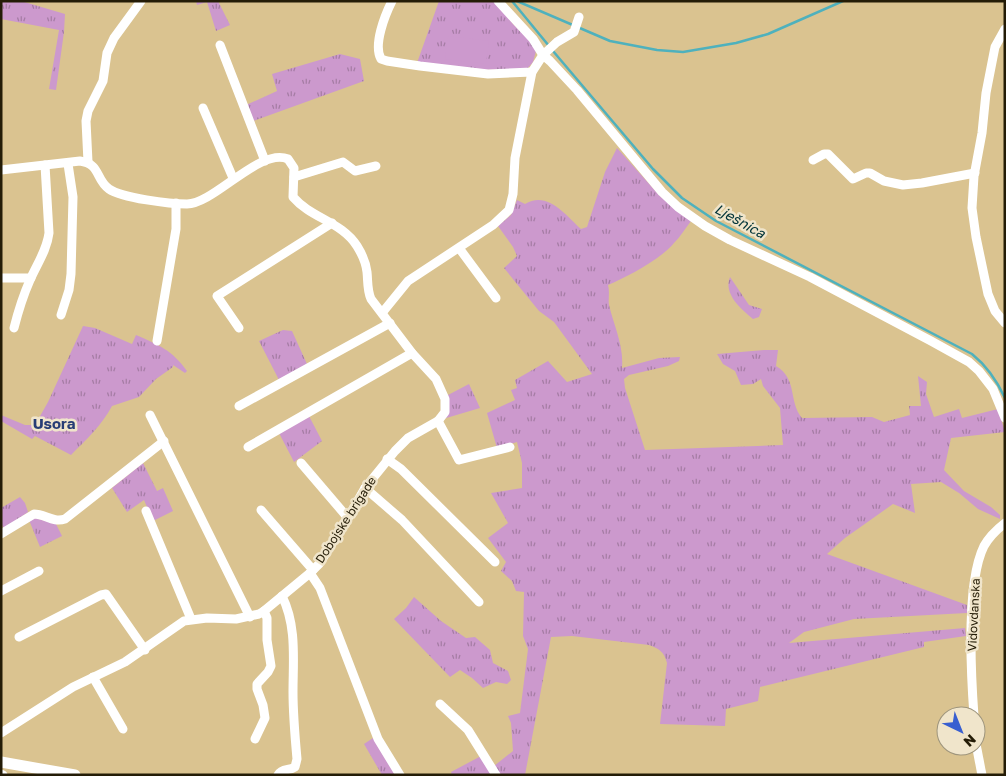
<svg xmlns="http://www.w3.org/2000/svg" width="1006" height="776" font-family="'Golos Text',sans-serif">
<defs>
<pattern id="grass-tufts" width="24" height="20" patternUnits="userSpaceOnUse" patternTransform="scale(1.25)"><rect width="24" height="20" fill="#cc99cd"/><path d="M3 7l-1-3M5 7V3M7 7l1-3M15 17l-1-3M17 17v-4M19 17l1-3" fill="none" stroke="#a57ca4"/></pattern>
</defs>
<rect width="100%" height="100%" fill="#dac390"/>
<g fill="url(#grass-tufts)">
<polygon points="1,1 21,1 65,14 64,32 56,90 49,89 59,30 1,19"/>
<polygon points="196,1 218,1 230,25 216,31 207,2 197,5"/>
<polygon points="439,1 495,1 513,24 535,45 536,51 533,62 527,69 481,70 417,63"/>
<polygon points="340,54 360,59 364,81 253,121 246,105 277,91 272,74"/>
<path d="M617,148l43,48 31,25c-6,8 -11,16 -17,22 -13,16 -47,34 -66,42 2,7 0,14 1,20 5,21 15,41 13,63l37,-10 21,-1 -1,4 -11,5 -39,9 -5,4 1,9 20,62 138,-5 -3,-37 -17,-22 -2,-7 -8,5 -12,1 -6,-14 -12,-7 -6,-10 47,-4h14l-2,16c22,13 12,35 26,52l70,-1 12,5 26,-7 -1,-9h12l-3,-30 9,6 -1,12 8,23 25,-8 3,9 36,-9 7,23 -54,6 -7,32 20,21 27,16 9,8v4l-22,-10 -19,-16 -18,-11 -30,2 4,29 -22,-9 -48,34 -18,16 140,51v8l-113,6 -50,13 -15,11 176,-15 1,8 -42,6v5l-164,40 -2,14 -32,8 -1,17 -65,-2 7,-61c-3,-11 -7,-14 -18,-18l-77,-9 -21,1 -26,138h-26l-5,-9 19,-15 -2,-28 -3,-7 12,-3 8,-64 -5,-13 1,-44 -8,-1 -4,-10 -11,-10 5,-9 -18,-24 20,-15 -17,-30 31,-5v-25l-5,-21 -20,6 -10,-35 28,-13 -4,-10 6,-2 -2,-8 33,-19 19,21 25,-8 -38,-52 -15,-11 -35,-43 13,-12 -4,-9 -15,-21 13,-11 6,-15 8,4c22,-14 41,11 56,25l6,-2 18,-55z"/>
<path d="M730,277l19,28 13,4 -3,8 -6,2c-12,-10 -30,-25 -23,-42z"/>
<path d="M83,326l12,2 37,16 4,-9c23,10 36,15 51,36l-2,2 -12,-8v2l-17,12 -17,18 -27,9c-10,19 -26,34 -41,49l-36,-19 -3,3 -31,-18v-6l24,10h10l13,-23z"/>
<polygon points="283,330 292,331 307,364 279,380 259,341"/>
<polygon points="469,384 480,408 443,419 448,395"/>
<polygon points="309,416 322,441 294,462 279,433"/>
<polygon points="143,463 157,491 163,488 173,511 153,521 144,500 127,512 112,488"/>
<polygon points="20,497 25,503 28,512 4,529 1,523 1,508"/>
<polygon points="35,518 56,524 62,536 40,547 29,520"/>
<polygon points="414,597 441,621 466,638 475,637 490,650 493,663 508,671 511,680 507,684 496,682 483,688 472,678 460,670 450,677 394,619 406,608"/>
<polygon points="373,738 398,775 382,775 364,744"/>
<polygon points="481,756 492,775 452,775 451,772"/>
</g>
<polygon fill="#cc99cd" points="448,36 489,41 486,64 445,59"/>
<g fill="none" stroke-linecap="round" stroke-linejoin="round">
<g stroke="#4eb1bd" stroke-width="2.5">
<polyline points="512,1 549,46"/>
<polyline points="517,1 610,41 657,50 683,52 736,43 768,34 843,1"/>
<path d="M553,51l100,118 29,29 34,23 256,133c15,12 25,27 33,44"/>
</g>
<g stroke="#fff" stroke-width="9">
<path d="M392,1c-7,14 -19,44 -11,58l6,2 33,5 68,8 44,-2"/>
<polyline points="498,1 533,39 543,55 550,61 577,90 662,192 678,207 705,226 730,240 810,277 931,341 969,362 979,371 993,389 1005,418"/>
<polyline points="1005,29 995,47 986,93 982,133 974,176 972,208 976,237 988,294 995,311 1005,323"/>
<polyline points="220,45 265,161"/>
<polyline points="203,108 233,178"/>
<polyline points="813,160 824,154 828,154 853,179 866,173 870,173 884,181 903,185 922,183 975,173"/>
<polyline points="88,162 86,121 88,111 103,81 107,53 114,38 141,1"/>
<path d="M1,170l79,-9c21,3 15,18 29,28 13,9 61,15 78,15 27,0 73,-57 101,-45l6,9 -1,29c18,21 49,25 64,49 5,8 9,17 10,26 1,9 0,18 4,27l41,54 24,26 9,20v13l-7,9 -30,17 -13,13 -30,37 -17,30 -29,46 -9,9 -46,38 -5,3 -23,5 -29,-1 -23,3 -59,41 -52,25 -72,46"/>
<polyline points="294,177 343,162 355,171 376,166"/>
<polyline points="459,248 496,298"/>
<polyline points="1,278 31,278"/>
<polyline points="382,313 408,281 493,225 509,210 513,194 515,158 532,72 543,55 557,42 574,32 579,17"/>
<polyline points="61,315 69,290 71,274 73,197 68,164"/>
<path d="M14,328c4,-16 9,-32 16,-48 7,-16 17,-30 19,-47l-4,-68"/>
<polyline points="239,328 217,296 332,223"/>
<polyline points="157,341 176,229 176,203"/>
<polyline points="239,406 390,323"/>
<polyline points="150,415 250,617"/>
<polyline points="438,421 459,460 510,447"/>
<polyline points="248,447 412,353"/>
<polyline points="387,459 401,469 495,562"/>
<polyline points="301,463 348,518"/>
<polyline points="365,488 402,520 479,602"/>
<polyline points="261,510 313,570"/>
<polyline points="146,511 191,619"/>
<path d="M1,534l33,-20c11,0 19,9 31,5l99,-78"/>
<polyline points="310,573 320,588 378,739 400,775"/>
<polyline points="1,591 39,571"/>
<polyline points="19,637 101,595 106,594 145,650"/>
<polyline points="93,677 123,729"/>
<polyline points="440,704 468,730 496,775"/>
<path d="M974,716c-3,-41 -8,-134 10,-170 5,-9 12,-16 21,-23"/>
<polyline points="255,739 265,718 263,705 257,689 257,684 268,672 271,666 267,640 267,618 264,611"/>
<polyline points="976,744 982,775"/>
<polyline points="1,774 3,775"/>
<path d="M278,775c4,-7 11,-4 17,-8l2,-8c-2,-22 -4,-45 -4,-67 0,-32 4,-66 -11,-96"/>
</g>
<polyline stroke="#fff" stroke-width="11" points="1,762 75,775"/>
</g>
<g text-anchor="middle" stroke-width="5" stroke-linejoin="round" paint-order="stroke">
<g font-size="12" fill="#241c07" stroke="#f0e5cb">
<text transform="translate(346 520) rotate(-57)" y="4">Dobojske brigade</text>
<text transform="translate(974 615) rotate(-87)" y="4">Vidovdanska</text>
</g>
<g font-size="14" font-style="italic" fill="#013338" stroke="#f0e5cb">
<text transform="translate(740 221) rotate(29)" y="5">Lješnica</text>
</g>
<g font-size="15" font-weight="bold" fill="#273d75" stroke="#f0e5cb">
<text x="54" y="429">Usora</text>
</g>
</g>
<rect width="1006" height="776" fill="none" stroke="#241c07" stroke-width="5"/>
<g transform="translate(961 731) rotate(137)"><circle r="24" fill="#f0e5cb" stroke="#9e957d"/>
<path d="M0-4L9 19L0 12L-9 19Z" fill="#395fd0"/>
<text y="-8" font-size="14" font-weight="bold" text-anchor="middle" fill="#241c07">N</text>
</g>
</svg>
